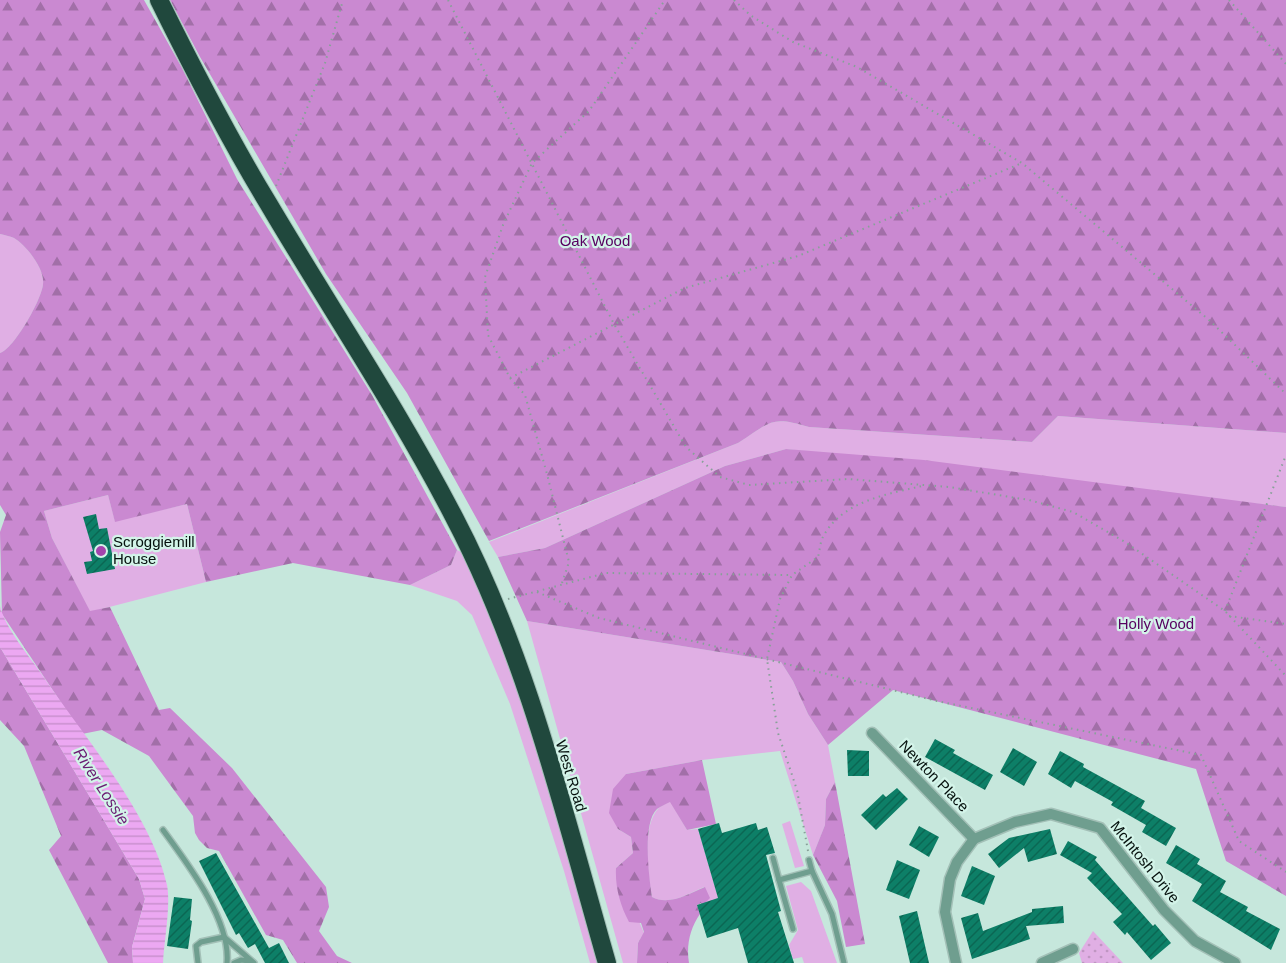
<svg xmlns="http://www.w3.org/2000/svg" width="1286" height="963" font-family="Arial,sans-serif">
<defs>
<pattern id="forest-firs" width="22" height="20" patternUnits="userSpaceOnUse" patternTransform="scale(1.5)"><rect width="22" height="20" fill="#ca89d1"/><path d="M5 1l3.5 6h-7zM16 11l3.5 6h-7z" fill="#a26fa8"/></pattern>
<pattern id="park-dots" width="8" height="8" patternUnits="userSpaceOnUse" patternTransform="scale(1.5)"><rect width="8" height="8" fill="#e0afe4"/><path d="M2 2h.1M6 6h.1" fill="none" stroke="#bf96c2" stroke-width="1.8" stroke-linecap="round"/></pattern>
<pattern id="water-rules" width="6" height="5" patternUnits="userSpaceOnUse" patternTransform="scale(1.5)"><rect width="6" height="5" fill="#eca8f2"/><path d="M0 2.5h6" fill="none" stroke="#c990ce"/></pattern>
<pattern id="building-hatch" width="6" height="6" patternUnits="userSpaceOnUse" patternTransform="scale(1.5)"><rect width="6" height="6" fill="#0d7f67"/><path d="M-1 1l2-2M0 6l6-6M5 7l2-2" fill="none" stroke="#0b6753"/></pattern>
</defs>
<rect width="100%" height="100%" fill="#c6e7dc"/>
<g fill="#e0afe4">
<path d="M0,234c4,1 10,2 14,4 12,7 31,31 29,46 -1,15 -29,65 -43,69z"/>
<path d="M1058,416l228,17v74l-500,-58 -61,17 -180,82 -47,9 -9,-15 249,-99c33,-21 32,-28 71,-16l223,15z"/>
<polygon points="108,495 115,521 187,504 206,582 90,612 52,538 44,511"/>
<polygon points="457,550 461,552 486,604 524,702 599,963 590,963 564,871 510,704 472,615 457,601 410,585 451,565"/>
<polygon points="527,621 781,662 793,681 808,714 828,745 835,782 826,799 825,825 813,855 780,751 702,760 626,774 618,829 631,837 633,853 616,868 644,933 638,943 637,963 623,963"/>
<path d="M670,801l17,29 11,-1 21,72 -17,5 2,-19c-16,7 -35,19 -52,10 -4,-22 -9,-66 3,-84 3,-6 9,-8 15,-12z"/>
<polygon points="790,821 804,866 795,868 782,824"/>
<polygon points="801,882 811,891 837,963 804,963 802,957 793,959 789,945 798,930 786,886"/>
</g>
<g fill="url(#forest-firs)">
<path d="M0,0h144l38,68 55,111 135,216 85,155 -6,15 -41,20 -117,-22 -87,19 -19,-78 -72,18 -7,-27 -64,16 8,27 38,73 20,-4 49,103 11,-2 62,60 94,119 3,20 -10,24 18,25 15,7h-55l-14,-23 -17,-5 -47,-84 -12,-3 -8,-8 -4,-7 -2,-17 -44,-60 -47,-26 -20,4 -80,-120 -2,-82 6,-17 -6,-10v-152c14,-4 42,-54 43,-69 2,-15 -17,-39 -29,-46 -4,-2 -10,-3 -14,-4z"/>
<path d="M170,0h1116v433l-228,-17 -26,26 -223,-15c-39,-12 -38,-5 -71,16l-249,98 -82,-148 -81,-119 -126,-217z"/>
<polygon points="786,449 924,460 1286,507 1286,896 1226,861 1196,769 893,690 828,745 808,714 793,681 781,662 527,621 498,557 545,548 725,466"/>
<polygon points="0,647 139,879 145,899 132,947 133,963 108,963 49,850 61,836 24,746 0,720"/>
<path d="M702,760l14,64 -29,6 -17,-28c-4,2 -9,4 -13,7 -15,14 -8,68 -5,88 17,9 36,-3 53,-10l5,11 -8,8 -1,-3 -4,2 3,9c-10,14 -14,32 -11,49h-52l1,-20 6,-11 -3,-9 -12,-1c-9,-17 -14,-35 -13,-54l17,-15 -2,-16 -13,-8 -9,-16 4,-24 13,-15z"/>
<polygon points="835,782 865,944 846,947 837,901 813,855 825,825 826,799"/>
</g>
<polygon fill="url(#park-dots)" points="1093,931 1123,963 1082,963 1079,953"/>
<path fill="url(#water-rules)" d="M0,606c5,22 30,51 43,70 41,61 108,138 124,209 4,21 -3,56 -4,78h-30l-1,-16 13,-48 -6,-20 -139,-232z"/>
<g fill="url(#building-hatch)">
<polygon points="96,514 99,529 107,528 115,569 87,574 84,562 92,561 90,552 93,551 83,517"/>
<polygon points="935,739 955,750 953,753 993,775 985,790 925,757"/>
<polygon points="1013,748 1037,762 1024,786 1000,772"/>
<polygon points="847,750 869,751 869,776 848,776"/>
<polygon points="1060,751 1084,764 1083,767 1145,801 1141,808 1176,828 1166,846 1142,832 1146,825 1111,805 1113,802 1075,781 1071,788 1048,774"/>
<polygon points="897,788 908,799 876,830 861,815 883,794 886,797"/>
<polygon points="719,823 722,833 756,823 758,830 767,827 775,853 766,855 781,911 778,912 794,963 748,963 738,928 707,938 697,905 718,898 698,829"/>
<polygon points="919,826 939,837 929,857 909,845"/>
<polygon points="1050,829 1057,854 1028,862 1024,848 999,868 988,854 1009,838"/>
<polygon points="1068,841 1097,857 1095,860 1153,926 1155,924 1171,943 1151,960 1127,932 1125,935 1113,922 1122,914 1087,878 1092,873 1060,855"/>
<polygon points="1176,845 1200,859 1197,864 1226,881 1220,892 1248,907 1246,911 1280,929 1271,950 1192,901 1202,884 1166,863"/>
<polygon points="216,853 269,948 279,943 289,963 265,963 255,944 248,948 239,933 236,935 199,861"/>
<polygon points="897,860 920,870 909,899 886,890"/>
<polygon points="972,866 995,876 984,905 961,896"/>
<polygon points="174,897 192,899 190,920 192,921 188,949 167,946"/>
<polygon points="1063,906 1064,923 1026,926 1030,939 972,959 961,918 978,913 983,931 1032,912 1032,909"/>
<polygon points="917,911 929,963 910,963 899,916"/>
</g>
<g fill="none" stroke-linecap="round" stroke-linejoin="round">
<g stroke="#a3c0b7" stroke-width="8">
<g id="lane">
<path d="M163,830c24,33 68,90 64,133"/>
<polyline points="773,858 779,880"/>
<polyline points="809,860 812,871"/>
<polyline points="793,929 779,880 812,871 832,914 844,963"/>
<polyline points="198,963 196,946 201,942 224,937 254,963"/>
<polyline points="234,963 241,960 249,961"/>
</g>
</g>
<g stroke="#a3c0b7" stroke-width="13">
<g id="street">
<polyline points="872,733 974,839"/>
<polyline points="956,963 945,912 950,879 957,862 974,839 1015,822 1051,814 1100,828 1164,910 1195,941 1235,963"/>
<polyline points="1042,963 1073,949"/>
</g>
</g>
<g stroke="#a3c0b7" stroke-width="20">
<path id="highway" d="M159,0c34,69 69,137 109,203 62,105 130,206 186,314 73,139 110,296 153,446"/>
</g>
<g stroke="#87a198" stroke-width="2" stroke-dasharray="1.5 4.5" stroke-linecap="butt">
<polyline points="448,0 614,324 686,447 720,477 749,485 848,479 949,487 1029,500 1073,512 1125,542 1225,611 1286,676"/>
<polyline points="734,0 750,15 793,42 857,67 1022,163 1209,320 1286,394"/>
<polyline points="1229,0 1286,64"/>
<polyline points="276,186 325,63 343,0"/>
<polyline points="510,378 685,288 798,256 1022,163"/>
<polyline points="562,583 569,562 547,474 525,395 510,378 488,335 485,277 503,225 532,163 589,111 665,0"/>
<polyline points="537,592 599,618 937,701 1201,755 1239,841 1286,872"/>
<polyline points="508,599 606,573 792,575"/>
<polyline points="1225,611 1286,455"/>
<polyline points="1229,616 1286,624"/>
<path d="M808,851l-11,-61 -19,-57 -11,-74 13,-60 12,-24 26,-18c2,-7 2,-16 6,-22 19,-34 64,-41 98,-49"/>
</g>
<use href="#lane" stroke="#6f9e8f" stroke-width="5"/>
<use href="#street" stroke="#6f9e8f" stroke-width="10"/>
<use href="#highway" stroke="#20483d" stroke-width="18"/>
</g>
<circle fill="#a244ad" stroke="#d3f4e9" stroke-width="2" cx="101" cy="551" r="6"/>
<g text-anchor="middle" stroke-width="4.5" stroke-linejoin="round" paint-order="stroke">
<g font-size="15" fill="#570060" stroke="#d3f4e9">
<text x="595" y="246">Oak Wood</text>
<text x="1156" y="629">Holly Wood</text>
</g>
<g font-size="15" fill="#05100d" stroke="#d3f4e9" text-anchor="start">
<text x="113" y="547">Scroggiemill<tspan x="113" dy="17">House</tspan></text>
</g>
<g font-size="15" fill="#05100d" stroke="#d3f4e9">
<text transform="translate(571 776) rotate(73)" y="5">West Road</text>
<text transform="translate(934 776) rotate(46)" y="5">Newton Place</text>
<text transform="translate(1145 862) rotate(51)" y="5">McIntosh Drive</text>
</g>
<g font-size="16" font-style="italic" fill="#691a72" stroke="#d3f4e9">
<text transform="translate(102 786) rotate(57)" y="6">River Lossie</text>
</g>
</g>
</svg>
